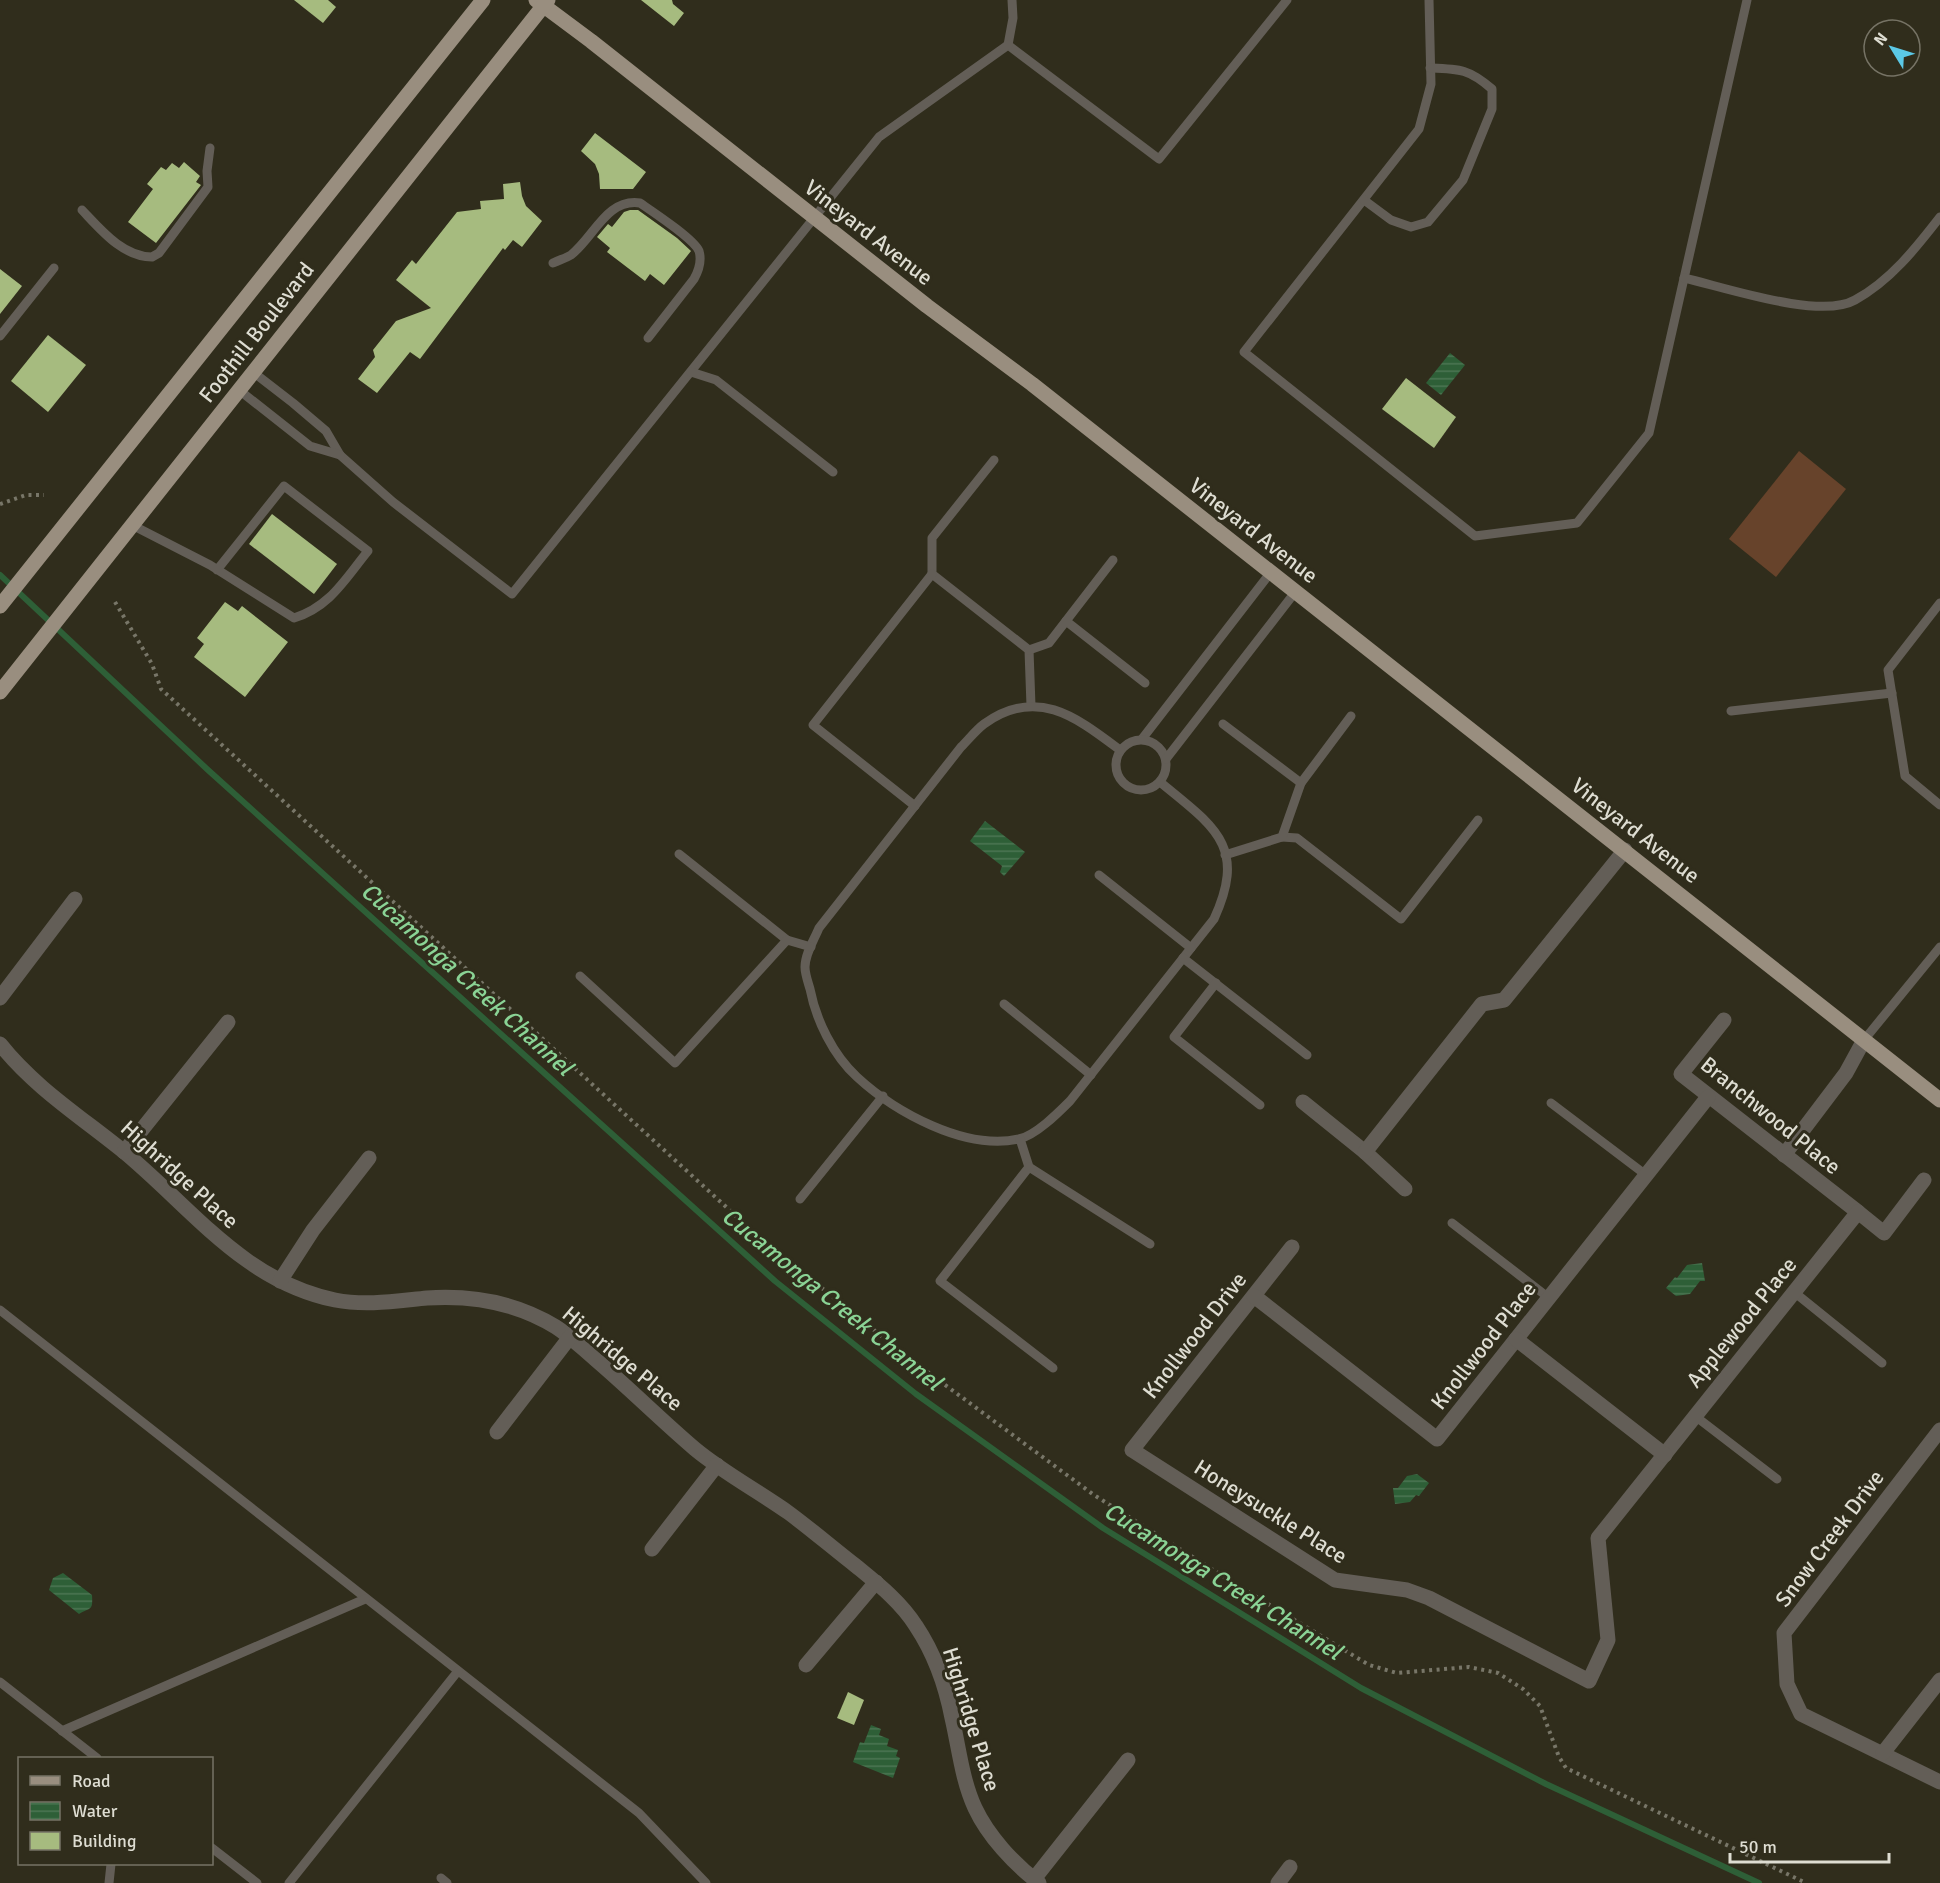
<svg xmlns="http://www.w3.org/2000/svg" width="1940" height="1883" font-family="Signika,sans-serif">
<defs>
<pattern id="water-rules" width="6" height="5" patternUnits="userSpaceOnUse" patternTransform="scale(1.5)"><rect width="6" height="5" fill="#2e5f37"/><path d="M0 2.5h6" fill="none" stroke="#4c7653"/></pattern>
</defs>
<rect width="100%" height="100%" fill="#302d1c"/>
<polygon fill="#67432b" points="1799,451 1846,489 1776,577 1729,539"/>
<g fill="url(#water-rules)">
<polygon points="1450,353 1465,365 1441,395 1426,383"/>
<polygon points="985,821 1025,852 1004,876 1000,872 1002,866 970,841"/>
<polygon points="1702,1263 1705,1281 1700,1281 1690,1294 1676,1296 1666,1288 1675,1277 1677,1278 1687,1265"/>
<polygon points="1417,1474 1429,1483 1419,1496 1416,1495 1410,1502 1395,1504 1393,1488 1398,1488 1407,1476"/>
<path d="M63,1573l29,22c1,16 -1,12 -13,19l-30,-24 4,-12z"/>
<polygon points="871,1725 881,1729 879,1735 889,1739 887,1746 898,1750 896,1756 900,1758 893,1778 853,1762 860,1742 864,1743"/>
</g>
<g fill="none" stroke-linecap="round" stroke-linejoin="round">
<polyline stroke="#2e5f37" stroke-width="6" points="0,575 208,770 775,1281 916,1394 1103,1528 1361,1688 1546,1784 1759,1883"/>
</g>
<g fill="#a6bb7f">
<polygon points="294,0 328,0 336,7 323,23"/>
<polygon points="641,0 672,0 673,4 684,13 674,26"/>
<polygon points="595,133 646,172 633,189 600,189 599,174 595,164 581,151"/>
<polygon points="184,162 200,176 196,182 201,185 156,243 128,222 153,189 147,184 161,167 166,170 172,163 179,168"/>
<polygon points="520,182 522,196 526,206 542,221 522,247 513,240 505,250 503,248 420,359 410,352 377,393 358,379 375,357 373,350 396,321 431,308 396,280 412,260 416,264 457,212 481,209 480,201 504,199 503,184"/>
<polygon points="630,210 638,210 677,238 691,251 664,285 650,274 645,281 607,252 610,248 597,237 608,224 612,227 624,212"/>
<polygon points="0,269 22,286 0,314"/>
<polygon points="48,335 86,365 48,412 11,381"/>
<polygon points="1406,378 1456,417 1434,448 1382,409"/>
<polygon points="272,514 337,564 314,594 249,544"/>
<polygon points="225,602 238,611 242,606 288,642 245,697 194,657 204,644 197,638"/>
<polygon points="848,1692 864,1700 854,1725 837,1718"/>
</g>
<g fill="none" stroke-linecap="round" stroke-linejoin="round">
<g stroke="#787668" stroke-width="4" stroke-dasharray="3 4.5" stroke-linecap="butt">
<polyline points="0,504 26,495 44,495"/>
<polyline points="115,602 152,664 161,689 760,1238 906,1356 1094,1495 1245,1590 1369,1665 1397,1673 1469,1667 1498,1673 1523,1689 1540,1706 1559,1757 1566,1768 1806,1883"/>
</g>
<g stroke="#635e57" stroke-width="9">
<polyline points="1012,0 1013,18 1008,45 1159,159 1287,0"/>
<polyline points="1429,0 1431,84 1419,129 1244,352 1475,536 1577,523 1649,433 1747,0"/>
<path d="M1364,200l27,20 20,7 17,-5 35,-42 29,-71v-20c-23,-20 -32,-20 -62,-21"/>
<path d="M82,210c19,20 41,47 70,47l7,-4 49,-66 -1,-16 3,-23"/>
<path d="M553,263c6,-3 13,-5 18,-8 23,-18 36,-57 69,-52 13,9 54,36 59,48 3,10 0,19 -5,28l-46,59"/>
<path d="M1684,278c40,9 136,42 171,22 35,-19 61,-52 85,-83"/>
<polyline points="0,336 54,268"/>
<polyline points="253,372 293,403 326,431 340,455 393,502 512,594 879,137 1008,45"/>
<polyline points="691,372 716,380 833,472"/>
<polyline points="239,390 310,446 340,455"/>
<polyline points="994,460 932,538 932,574 1029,650 1031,706"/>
<path d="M132,525l78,40 84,53c36,-11 51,-39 74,-67l-84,-65 -67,84"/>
<polyline points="1940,603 1888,670 1905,776 1940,805"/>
<polyline points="1066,621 1145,683"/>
<polyline points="1029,650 1049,643 1113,560"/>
<polyline points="1731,711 1892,693"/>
<polyline points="1223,724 1301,783"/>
<polyline points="1142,739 1271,572"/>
<circle cx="1141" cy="765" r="25"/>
<path d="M1120,750c-44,-33 -83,-64 -136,-26 -8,6 -15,15 -23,23l-142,181c-5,12 -14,26 -14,39 0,7 3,15 5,22 6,31 23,66 47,88 38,35 108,74 162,62 17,-4 38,-25 51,-38l144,-182c34,-74 -1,-93 -54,-137"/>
<polyline points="1166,759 1296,591"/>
<polyline points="915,806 813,725 932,574"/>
<polyline points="1282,837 1297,838 1401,919 1478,820"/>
<polyline points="679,854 787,940"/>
<polyline points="1225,855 1282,837 1301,783 1351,716"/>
<polyline points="1099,875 1191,948"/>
<polyline points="1183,958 1307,1055"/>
<polyline points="580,976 675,1063 787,940 811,947"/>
<polyline points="1216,983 1174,1037 1260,1105"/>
<polyline points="1004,1004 1091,1075"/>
<polyline points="1864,1040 1940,947"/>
<polyline points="1551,1103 1646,1175"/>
<polyline points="1020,1139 1029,1167"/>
<polyline points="800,1199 883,1096"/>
<polyline points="1452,1223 1549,1298"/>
<polyline points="1794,1292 1882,1363"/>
<polyline points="0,1310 639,1813 706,1883"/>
<polyline points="1053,1368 940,1281 1029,1167 1150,1244"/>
<polyline points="1695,1416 1777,1479"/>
<polyline points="0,1682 97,1758"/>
<polyline points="62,1731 365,1599"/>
<polyline points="212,1848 257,1883"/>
<polyline points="441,1878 447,1883"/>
<polyline points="109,1883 111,1864"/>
<polyline points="289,1883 458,1671"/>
</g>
<g stroke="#635e57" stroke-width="15">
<polyline points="0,998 75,899"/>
<polyline points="1724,1020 1681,1074 1858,1212"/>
<path d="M0,1044c34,43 81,73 123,107 68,56 120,130 212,149 31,6 61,1 92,-2 45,-3 90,5 129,29 14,9 26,21 39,32 34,29 66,61 100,90 29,24 63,42 94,64 23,17 45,36 67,53 22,18 45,36 60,60 18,27 30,61 36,92 7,30 10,62 23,90 13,28 39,56 64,75"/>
<polyline points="1303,1102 1365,1152 1405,1189"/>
<polyline points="124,1152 228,1022"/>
<polyline points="1365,1152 1482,1004 1504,1000 1625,850"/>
<polyline points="1784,1155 1846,1073 1864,1040"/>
<polyline points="1292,1247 1132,1450 1335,1580 1407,1590 1429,1598 1589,1681 1608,1640 1598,1538 1858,1212 1884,1233 1924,1180"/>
<polyline points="280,1281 313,1230 369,1158"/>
<polyline points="1254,1296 1437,1439 1708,1097"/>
<polyline points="1516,1339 1665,1455"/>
<polyline points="1940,1430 1784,1633 1787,1684 1801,1714 1940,1782"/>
<polyline points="497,1432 570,1337"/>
<polyline points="652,1549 717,1465"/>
<polyline points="806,1665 876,1582"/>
<polyline points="1883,1753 1940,1680"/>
<polyline points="1034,1879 1128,1760"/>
<polyline points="1278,1883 1290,1867"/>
</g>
<g stroke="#998e7f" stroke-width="15">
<polyline points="536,0 591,41 927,306 1032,384 1940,1100"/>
<polyline points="0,606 483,0"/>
<polyline points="0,692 548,0"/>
</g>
</g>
<g text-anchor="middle" stroke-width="6" stroke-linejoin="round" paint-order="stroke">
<g font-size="22" fill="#deddd2" stroke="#302d1c">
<text transform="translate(869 232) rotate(38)" y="8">Vineyard Avenue</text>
<text transform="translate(256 332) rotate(-52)" y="8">Foothill Boulevard</text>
<text transform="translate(1254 530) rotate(38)" y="8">Vineyard Avenue</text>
<text transform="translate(1636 830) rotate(38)" y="8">Vineyard Avenue</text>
<text transform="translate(1771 1115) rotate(39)" y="8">Branchwood Place</text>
<text transform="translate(180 1174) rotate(42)" y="8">Highridge Place</text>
<text transform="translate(1741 1322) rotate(-51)" y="8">Applewood Place</text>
<text transform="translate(1194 1335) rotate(-52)" y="8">Knollwood Drive</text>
<text transform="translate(1483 1345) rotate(-52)" y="8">Knollwood Place</text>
<text transform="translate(623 1358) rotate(40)" y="8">Highridge Place</text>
<text transform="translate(1271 1511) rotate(32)" y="8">Honeysuckle Place</text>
<text transform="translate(1829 1538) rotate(-53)" y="8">Snow Creek Drive</text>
<text transform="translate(972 1719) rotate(73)" y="8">Highridge Place</text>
</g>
<g font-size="24" font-style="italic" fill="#8ad395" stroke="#302d1c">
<text transform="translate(467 979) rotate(42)" y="8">Cucamonga Creek Channel</text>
<text transform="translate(832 1299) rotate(39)" y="8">Cucamonga Creek Channel</text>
<text transform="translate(1223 1581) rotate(32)" y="8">Cucamonga Creek Channel</text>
</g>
</g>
<rect x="18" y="1757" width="195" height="108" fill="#302d1c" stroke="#767365" stroke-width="1.5"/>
<rect x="30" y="1776" width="30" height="9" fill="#998e7f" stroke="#767365" stroke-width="1.5"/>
<text x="72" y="1787" font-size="18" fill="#deddd2">Road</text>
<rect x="30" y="1802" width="30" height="18" fill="url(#water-rules)" stroke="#767365" stroke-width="1.5"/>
<text x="72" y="1817" font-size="18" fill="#deddd2">Water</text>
<rect x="30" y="1832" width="30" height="18" fill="#a6bb7f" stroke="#767365" stroke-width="1.5"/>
<text x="72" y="1847" font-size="18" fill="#deddd2">Building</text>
<g transform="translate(1892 48) rotate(308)"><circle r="28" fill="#302d1c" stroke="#767365" stroke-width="1.5"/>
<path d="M0-4.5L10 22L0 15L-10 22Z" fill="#5bc8e6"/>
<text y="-9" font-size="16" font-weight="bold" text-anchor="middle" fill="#deddd2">N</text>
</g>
<path d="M1730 1853v9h159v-9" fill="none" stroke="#deddd2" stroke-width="3"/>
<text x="1739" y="1853" font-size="18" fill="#deddd2" stroke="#302d1c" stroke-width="4.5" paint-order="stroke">50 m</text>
</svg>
